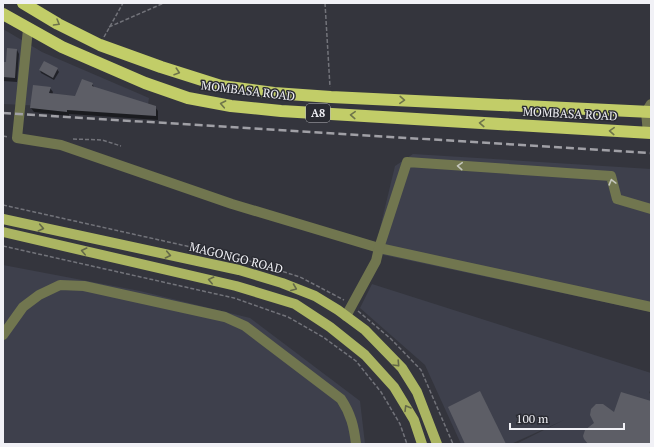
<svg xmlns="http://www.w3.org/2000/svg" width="654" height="447" font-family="'PT Serif',serif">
<rect width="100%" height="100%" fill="#34353d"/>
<g fill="#3e404c">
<polygon points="3,29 42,52 149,98 147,111 3,104"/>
<polygon points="413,154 651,169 651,312 374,253 395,166"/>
<polygon points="3,265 140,291 250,318 360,401 365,444 3,444"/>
<polygon points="372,284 651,373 651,388 649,393 651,394 651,444 516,444 564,420 511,444 461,444 425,365 360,308"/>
</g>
<g fill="#0007">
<polygon points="17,50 19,54 17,82 3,81 3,63 7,64"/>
<polygon points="57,69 59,72 54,80 41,73 40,70"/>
<polygon points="92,84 95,88 155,107 158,111 158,120 69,114 69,116 34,112 31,108 50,88 53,92 52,95 76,97"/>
</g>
<g fill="#5d5e66">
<polygon points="7,48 17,49 15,78 3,77 3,62 6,62"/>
<polygon points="44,61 58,68 53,78 39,70"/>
<polygon points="82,79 93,83 92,86 156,106 156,116 67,110 67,112 30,108 33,85 51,87 49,93 75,96"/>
<polygon points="480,391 506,444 465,444 448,407"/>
<polygon points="621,392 651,401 651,444 588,444 584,439 583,436 585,430 594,423 590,415 591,409 596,404 603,404 614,412"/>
</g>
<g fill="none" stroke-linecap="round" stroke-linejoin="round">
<g stroke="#72737a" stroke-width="1.5" stroke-dasharray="4 2" stroke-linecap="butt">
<polyline points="325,3 330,87"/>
<polyline points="109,27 164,3"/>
<polyline points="104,37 123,3"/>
<polyline points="3,136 9,137"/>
<polyline points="73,139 102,140 121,146"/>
<polyline points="3,205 240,258 300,277 344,300"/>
<polyline points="3,246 234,298 288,317 323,337 356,361 381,392 400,424 407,444"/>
<polyline points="358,311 391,339 421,370 453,444"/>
</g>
<g stroke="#71764f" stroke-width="10">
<polyline points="28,29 17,138 61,145 232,204 379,248 651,307"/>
<polyline points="648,133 646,112 651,104"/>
<polyline points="346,316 376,261 379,248 407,162 611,176 617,199 651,209"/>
<path d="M3,335l20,-28 16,-12 21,-10 24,1 141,31 20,9 96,73c10,15 13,28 15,45"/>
</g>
<g stroke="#abb562" stroke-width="10">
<polyline points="3,219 239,270 282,283 315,296 338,310 365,330 402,368 417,392 437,444"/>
<polyline points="3,232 236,286 295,304 330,327 365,355 394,387 414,420 422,444"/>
</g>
<g stroke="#c2cd68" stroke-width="12">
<polyline points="23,3 58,24 100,45 161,67 221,86 274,93 331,97 651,112"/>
<polyline points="3,14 62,47 145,83 188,98 231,106 281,111 651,133"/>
</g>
<polyline stroke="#a0a0a6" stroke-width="2.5" stroke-dasharray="8 4" stroke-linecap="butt" points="3,113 651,153"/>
</g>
<defs><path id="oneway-chevron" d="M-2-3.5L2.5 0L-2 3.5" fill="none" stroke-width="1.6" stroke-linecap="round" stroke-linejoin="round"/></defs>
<g stroke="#6e744a">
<use href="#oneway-chevron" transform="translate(57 23) rotate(30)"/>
<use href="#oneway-chevron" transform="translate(177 72) rotate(18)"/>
<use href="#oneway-chevron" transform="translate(402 100) rotate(3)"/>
<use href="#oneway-chevron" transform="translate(223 104) rotate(-169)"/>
<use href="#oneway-chevron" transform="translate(353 115) rotate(-177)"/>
<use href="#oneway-chevron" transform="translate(482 123) rotate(-177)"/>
<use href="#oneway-chevron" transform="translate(612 131) rotate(-177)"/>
</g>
<g stroke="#c4c6bc">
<use href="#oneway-chevron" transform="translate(460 166) rotate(-176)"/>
<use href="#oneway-chevron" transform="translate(612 182) rotate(-105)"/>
</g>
<g stroke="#646948">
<use href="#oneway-chevron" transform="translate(41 228) rotate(12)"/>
<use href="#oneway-chevron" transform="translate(84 251) rotate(-167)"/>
<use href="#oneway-chevron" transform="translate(168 255) rotate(12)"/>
<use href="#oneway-chevron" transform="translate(211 280) rotate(-167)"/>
<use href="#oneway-chevron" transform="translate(294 288) rotate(22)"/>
<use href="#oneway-chevron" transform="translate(397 364) rotate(47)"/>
<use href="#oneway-chevron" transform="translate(407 408) rotate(-121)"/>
</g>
<g text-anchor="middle" stroke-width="3" stroke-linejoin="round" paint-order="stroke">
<rect fill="#2a2b32" stroke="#b5b6bb" stroke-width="1" x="306" y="104" width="24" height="18" rx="3"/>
<g font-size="11" font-weight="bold" fill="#f1f1f6">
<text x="318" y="117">A8</text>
</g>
<g font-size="12" fill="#f1f1f6" stroke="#2a2b32">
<text transform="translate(248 91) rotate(7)" y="4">MOMBASA ROAD</text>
<text transform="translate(570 114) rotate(3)" y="4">MOMBASA ROAD</text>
<text transform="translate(236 258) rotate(14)" y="4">MAGONGO ROAD</text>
</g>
</g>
<rect width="654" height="447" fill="none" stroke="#f1f1f6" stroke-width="8"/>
<path d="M510 423v6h114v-6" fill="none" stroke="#f1f1f6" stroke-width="2"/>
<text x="516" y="423" font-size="12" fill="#f1f1f6" stroke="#2a2b32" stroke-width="3" paint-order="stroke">100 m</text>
</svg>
